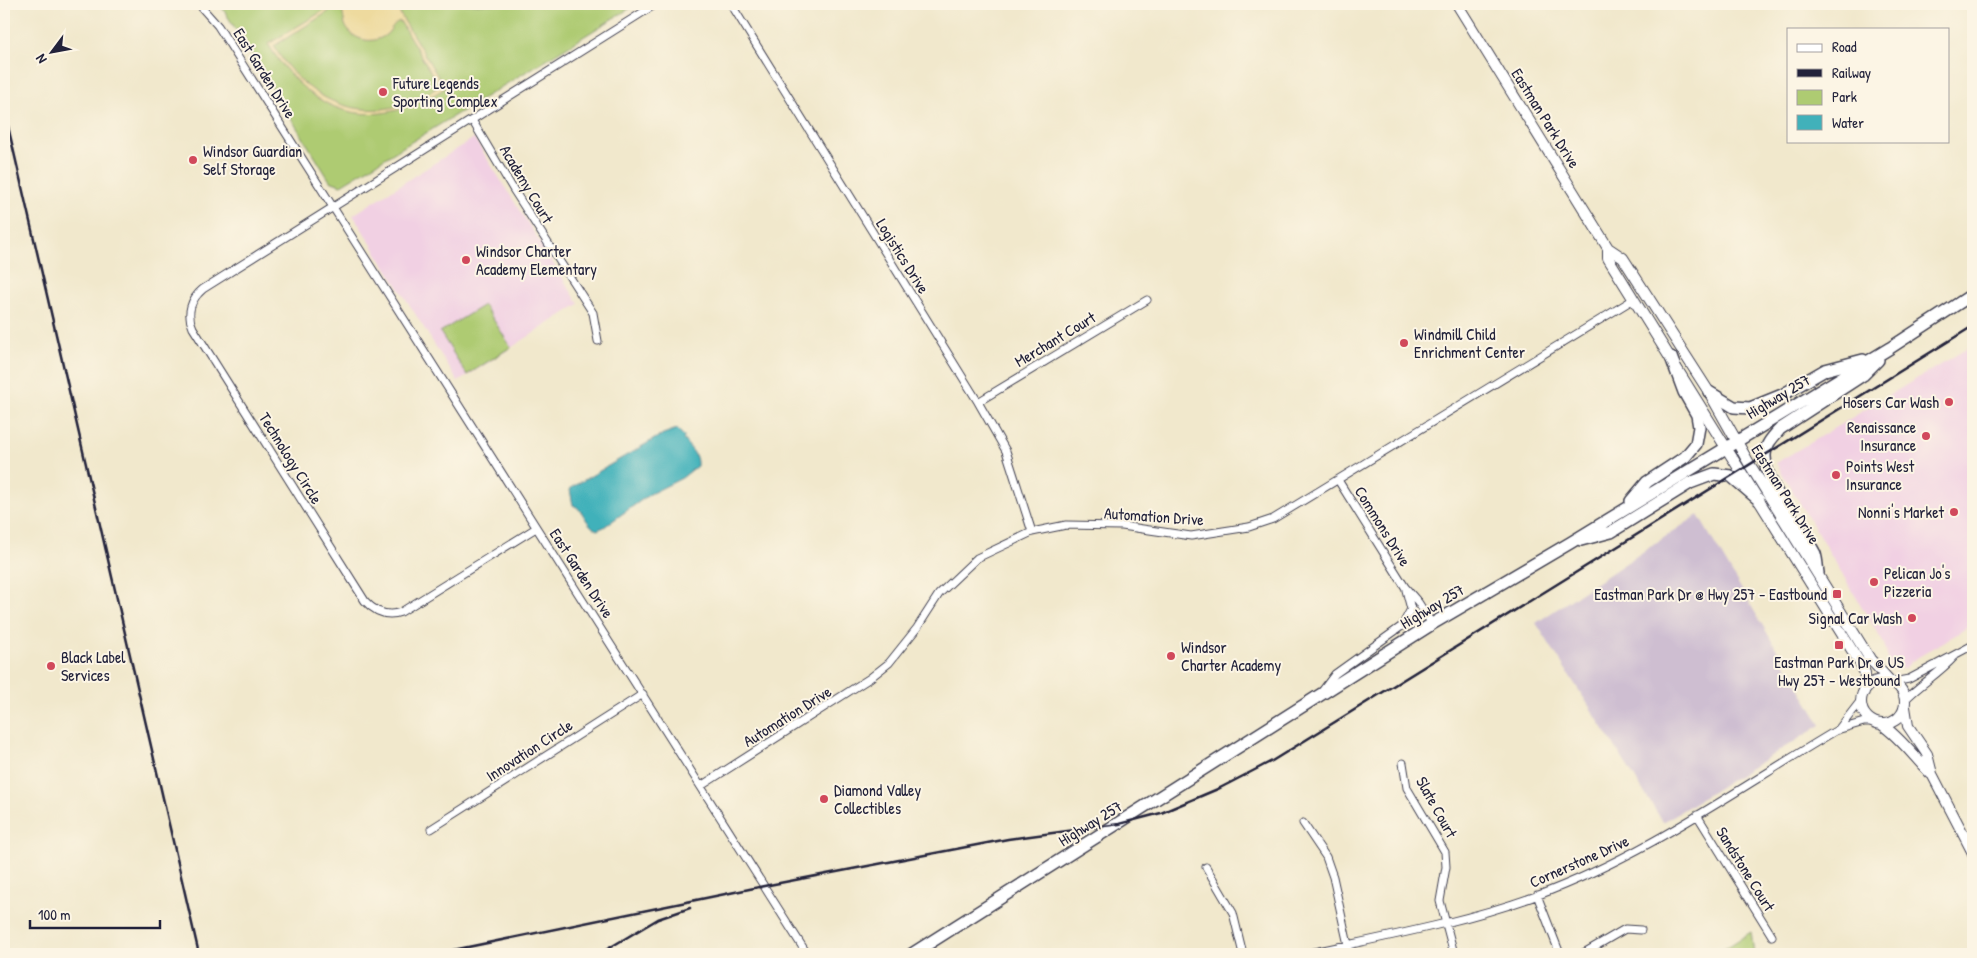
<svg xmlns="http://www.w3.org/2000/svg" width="1977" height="958" font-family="'Patrick Hand',sans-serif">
  <rect width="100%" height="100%" fill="#fcf5e5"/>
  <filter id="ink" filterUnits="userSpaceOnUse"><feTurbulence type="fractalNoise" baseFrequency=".02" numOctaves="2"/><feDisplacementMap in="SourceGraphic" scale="10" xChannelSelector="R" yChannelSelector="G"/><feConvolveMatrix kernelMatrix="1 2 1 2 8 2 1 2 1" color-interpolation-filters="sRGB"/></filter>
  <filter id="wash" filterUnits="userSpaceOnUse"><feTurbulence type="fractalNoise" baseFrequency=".0096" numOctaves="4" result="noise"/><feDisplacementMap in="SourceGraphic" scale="20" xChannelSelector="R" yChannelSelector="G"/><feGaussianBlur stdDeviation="1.12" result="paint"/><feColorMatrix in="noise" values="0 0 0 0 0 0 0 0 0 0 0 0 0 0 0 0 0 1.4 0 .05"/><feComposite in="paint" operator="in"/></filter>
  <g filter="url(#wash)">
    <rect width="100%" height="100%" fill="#f1e8cc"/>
    <path fill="#f1d0e3" d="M474 138 579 304 458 382 353 215Z
      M1973 345V624L1912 661 1905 668 1897 669 1889 664 1884 644 1776 463Z"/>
    <path fill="#cebed1" d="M1698 515 1821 725 1663 822 1536 623Z"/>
    <path fill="#aecb72" stroke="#687656" d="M220 4H637L341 185 330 181Z
      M484 305 511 347 467 375 440 332Z
      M1751 932 1754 954H1708L1721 951Z"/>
    <path fill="#eeda9e" stroke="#887e6c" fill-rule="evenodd" d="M335 4H394L445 88C372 135 312 116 268 44ZM339 5C345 12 342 23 348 30 358 42 375 44 387 34 392 29 393 23 400 21L439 86C378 131 309 108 274 46Z"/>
    <path fill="#41b1ba" stroke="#326a7a" d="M677 429 685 437 683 439C690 449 698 453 697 466L682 478 650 494 604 527 597 530C585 525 584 509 573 505L570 490 572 487 663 434Z"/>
  </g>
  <g filter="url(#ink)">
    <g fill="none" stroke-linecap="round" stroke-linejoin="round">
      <g stroke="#414051" stroke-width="9">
        <path id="street" d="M731 4 978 402 1006 451 1032 532
          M202 8 218 26 807 954
          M472 120 513 189 593 313 598 341
          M978 402 1147 300
          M1338 480 1405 587 1418 602 1432 624
          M536 528 401 612C387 617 375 612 365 601L193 328C186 313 191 299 203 289L656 4
          M1893 682 1909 679 1973 645
          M1323 690 1335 674 1402 626 1411 609 1406 590
          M1905 700C1920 684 1939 674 1954 657
          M1838 730 1862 699
          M1403 763 1407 788 1445 852 1446 867 1440 901 1454 954
          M701 786 870 678 889 663 917 628 939 594 977 558 1032 532 1066 525 1122 526 1191 536 1249 527 1273 519 1634 299
          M1697 815 1772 936
          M1303 823 1326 857 1333 877 1350 954
          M431 829 643 694
          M1206 867 1233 913 1243 954
          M1537 895 1560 954
          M1112 954 1115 953
          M1305 954C1383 937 1461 923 1536 896 1645 856 1739 788 1837 730L1864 722H1874
          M1582 954 1625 929 1641 930"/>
      </g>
      <g stroke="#414051" stroke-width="12">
        <path id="secondary" d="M1457 4 1608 248 1623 258 1709 392 1750 465 1870 659 1890 681
          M1608 248V258L1860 663 1865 673 1864 692
          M1861 702a22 22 0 1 1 44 0a22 22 0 1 1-44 0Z
          M1905 707 1908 726 1927 754 1932 774 1973 853
          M1881 724C1901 738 1914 757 1931 774"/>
      </g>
      <g stroke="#414051" stroke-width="14">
        <path id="primary" d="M1709 392 1734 407 1750 408 1782 395 1825 370 1863 360
          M1631 501 1647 482 1685 457 1696 444 1699 427 1697 415 1684 392 1671 357
          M1581 540 1611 532 1690 483 1714 474 1731 476 1759 500
          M1818 573C1817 567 1817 560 1815 554 1802 527 1764 486 1765 455 1765 445 1773 437 1780 429L1863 375 1878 360
          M912 954 1432 624 1570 543 1890 348 1973 294"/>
      </g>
      <use href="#street" stroke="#fff" stroke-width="7"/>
      <use href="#secondary" stroke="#fff" stroke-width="10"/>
      <use href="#primary" stroke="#fff" stroke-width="11"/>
      <path stroke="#22223b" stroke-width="2.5" d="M4 109 199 954
        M434 954 764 886 1008 839 1119 824 1161 813 1220 788 1272 761 1973 326
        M599 954 658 919 690 908"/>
    </g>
  </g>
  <g fill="#d1495b" stroke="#fcf5e5" stroke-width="2">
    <circle cx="383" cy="92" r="5"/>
    <circle cx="193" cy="160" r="5"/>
    <circle cx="466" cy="260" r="5"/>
    <circle cx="1404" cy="343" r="5"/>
    <circle cx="1949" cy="402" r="5"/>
    <circle cx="1926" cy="436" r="5"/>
    <circle cx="1836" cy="475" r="5"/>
    <circle cx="1954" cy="512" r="5"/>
    <circle cx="1874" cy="582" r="5"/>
    <rect x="1832" y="589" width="10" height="10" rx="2.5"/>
    <circle cx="1912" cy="618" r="5"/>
    <rect x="1834" y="640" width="10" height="10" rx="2.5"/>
    <circle cx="1171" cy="656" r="5"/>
    <circle cx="51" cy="666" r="5"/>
    <circle cx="824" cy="799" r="5"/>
  </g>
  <g text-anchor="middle" stroke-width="4" stroke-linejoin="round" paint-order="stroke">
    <g font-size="16" fill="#22223b" stroke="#fcf5e5">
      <text transform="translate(265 73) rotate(58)" y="6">East Garden Drive</text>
      <text transform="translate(1546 118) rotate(58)" y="6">Eastman Park Drive</text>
      <text transform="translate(527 184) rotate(59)" y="6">Academy Court</text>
      <text transform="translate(903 256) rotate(58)" y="6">Logistics Drive</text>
      <text transform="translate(1055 339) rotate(-31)" y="6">Merchant Court</text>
      <text transform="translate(1778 396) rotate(-31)" y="6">Highway 257</text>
      <text transform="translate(291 458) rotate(58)" y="6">Technology Circle</text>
      <text transform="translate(1786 494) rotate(58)" y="6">Eastman Park Drive</text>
      <text transform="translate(1154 516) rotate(4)" y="6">Automation Drive</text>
      <text transform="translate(1383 526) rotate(58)" y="6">Commons Drive</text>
      <text transform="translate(582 573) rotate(57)" y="6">East Garden Drive</text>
      <text transform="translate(1432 606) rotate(-31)" y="6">Highway 257</text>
      <text transform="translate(787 716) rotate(-32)" y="6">Automation Drive</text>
      <text transform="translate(529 750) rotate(-33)" y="6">Innovation Circle</text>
      <text transform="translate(1437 807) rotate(61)" y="6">Slate Court</text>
      <text transform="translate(1090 823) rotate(-32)" y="6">Highway 257</text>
      <text transform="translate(1579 861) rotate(-24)" y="6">Cornerstone Drive</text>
      <text transform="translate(1746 869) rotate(58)" y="6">Sandstone Court</text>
    </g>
    <g font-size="16" fill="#22223b" stroke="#fcf5e5" text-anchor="start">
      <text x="393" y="89">Future Legends<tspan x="393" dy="18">Sporting Complex</tspan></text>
      <text x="203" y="157">Windsor Guardian<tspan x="203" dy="18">Self Storage</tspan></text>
      <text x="476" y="257">Windsor Charter<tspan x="476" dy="18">Academy Elementary</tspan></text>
      <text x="1414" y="340">Windmill Child<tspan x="1414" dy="18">Enrichment Center</tspan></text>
      <text x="1939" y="408" text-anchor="end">Hosers Car Wash</text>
      <text x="1916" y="433" text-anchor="end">Renaissance<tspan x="1916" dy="18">Insurance</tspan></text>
      <text x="1846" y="472">Points West<tspan x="1846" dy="18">Insurance</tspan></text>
      <text x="1944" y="518" text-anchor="end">Nonni's Market</text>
      <text x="1884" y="579">Pelican Jo's<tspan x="1884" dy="18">Pizzeria</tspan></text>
      <text x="1827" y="600" text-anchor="end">Eastman Park Dr @ Hwy 257 - Eastbound</text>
      <text x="1902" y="624" text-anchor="end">Signal Car Wash</text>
      <text x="1181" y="653">Windsor<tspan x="1181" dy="18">Charter Academy</tspan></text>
      <text x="61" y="663">Black Label<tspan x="61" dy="18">Services</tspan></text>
      <text x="1839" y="668" text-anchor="middle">Eastman Park Dr @ US<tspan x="1839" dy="18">Hwy 257 - Westbound</tspan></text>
      <text x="834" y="796">Diamond Valley<tspan x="834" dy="18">Collectibles</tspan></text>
    </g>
  </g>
  <rect width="1977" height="958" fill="none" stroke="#fcf5e5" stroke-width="20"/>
  <rect x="1787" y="28" width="162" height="115" fill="#fcf5e5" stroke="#a5a1a1"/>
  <rect x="1797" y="44" width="25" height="8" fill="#ffffff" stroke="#a5a1a1"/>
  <text x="1832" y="52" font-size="15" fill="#22223b">Road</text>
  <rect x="1797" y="69" width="25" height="8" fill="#22223b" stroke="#a5a1a1"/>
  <text x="1832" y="78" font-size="15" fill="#22223b">Railway</text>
  <rect x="1797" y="90" width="25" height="15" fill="#aecb72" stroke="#a5a1a1"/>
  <text x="1832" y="102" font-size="15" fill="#22223b">Park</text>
  <rect x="1797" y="115" width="25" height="15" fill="#41b1ba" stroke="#a5a1a1"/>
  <text x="1832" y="128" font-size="15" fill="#22223b">Water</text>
  <g transform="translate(52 52) rotate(238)" stroke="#fcf5e5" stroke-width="4" paint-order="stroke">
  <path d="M0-4L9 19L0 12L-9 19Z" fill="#22223b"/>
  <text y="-8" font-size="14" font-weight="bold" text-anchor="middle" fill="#22223b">N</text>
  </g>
  <path d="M30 920v8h130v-8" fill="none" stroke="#22223b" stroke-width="2.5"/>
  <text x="38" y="920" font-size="15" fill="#22223b" stroke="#fcf5e5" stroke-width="4" paint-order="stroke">100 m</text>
</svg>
